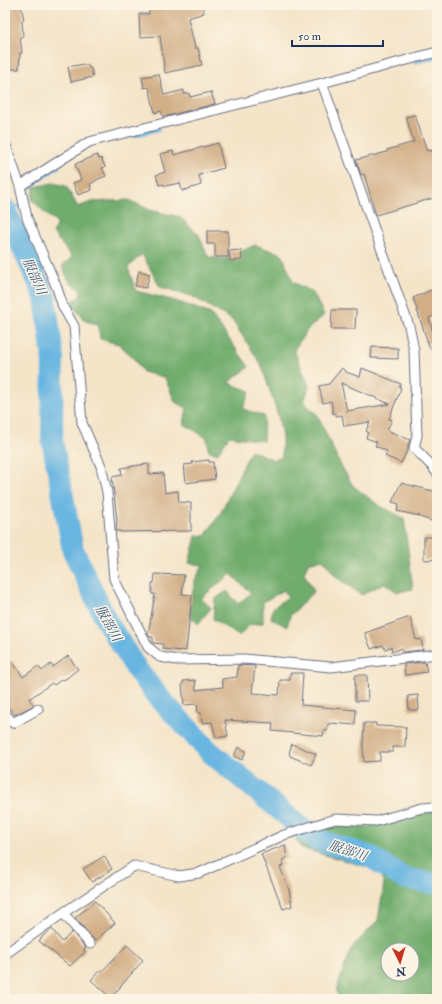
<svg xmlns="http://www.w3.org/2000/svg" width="442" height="1004" font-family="'IM FELL Double Pica','Noto Serif JP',serif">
  <rect width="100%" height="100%" fill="#fcf5e5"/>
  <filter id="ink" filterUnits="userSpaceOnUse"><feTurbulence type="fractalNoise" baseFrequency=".025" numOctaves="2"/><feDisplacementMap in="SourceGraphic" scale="8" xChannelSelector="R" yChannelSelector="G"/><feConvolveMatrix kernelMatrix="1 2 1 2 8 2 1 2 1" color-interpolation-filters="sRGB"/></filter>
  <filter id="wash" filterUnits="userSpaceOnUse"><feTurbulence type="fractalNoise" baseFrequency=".012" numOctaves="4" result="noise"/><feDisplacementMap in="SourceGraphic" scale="16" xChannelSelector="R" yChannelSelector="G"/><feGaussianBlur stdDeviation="0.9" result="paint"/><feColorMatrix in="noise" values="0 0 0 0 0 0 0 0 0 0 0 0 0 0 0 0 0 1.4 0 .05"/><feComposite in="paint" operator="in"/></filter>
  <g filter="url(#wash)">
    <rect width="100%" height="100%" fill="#f4e4c8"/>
    <path fill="#70ac6c" stroke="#466e65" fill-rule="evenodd" d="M53 183 66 186 78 207 92 202 129 200 150 210 180 217 199 235 208 257 225 259 255 245 282 254 293 282 313 293 324 315 307 330 294 350 309 386 304 403 317 414 339 462 353 486 380 506 404 518 413 589 397 592 384 583 362 595 336 577 323 559 308 563 304 573 314 591 290 616 287 627 271 618 273 608 288 597 284 590 263 602V623L249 625 239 636 213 619 215 599 227 591 238 604 251 593 231 574 201 598 211 608 198 624 190 616 194 582 203 565 189 563 196 536H205L221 512 251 450 274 460 282 457V437L278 415 261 364 232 320 192 296 160 287 142 254 128 268 136 291 176 301 211 314 249 367 228 383 250 391 243 409 264 416 263 441 229 436 217 454 208 450 207 438 184 424 187 408 175 402 165 378 143 372 133 357 119 344 100 339 98 324 85 321 70 302 80 297 81 290 70 283 62 266 72 257 53 233 57 223 45 213 32 200 34 187Z
      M437 811V999H340L336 991 351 949 378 920 384 884 378 870 301 848 296 839 328 827H364L400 822 415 813ZM388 950H412V974H388Z"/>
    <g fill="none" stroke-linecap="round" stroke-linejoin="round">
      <path stroke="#67b5e1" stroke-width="3.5" d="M415 62 437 57
        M132 136 159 129
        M27 201V189L59 166
        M6 210 23 205"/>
      <path stroke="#67b5e1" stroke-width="22" d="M5 209 45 297 53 357 52 439 73 550 106 620 137 670 162 701 210 752 315 839 369 856 403 878 437 884"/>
    </g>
    <g id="blocks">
      <path fill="#d2ae86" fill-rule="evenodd" d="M5 5H21L24 20 22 21 23 37H20L22 53H20L19 69H5Z
        M170 5H202L204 13 188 18 195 48H198L202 65 165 73 160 36 140 37 139 14H149V8Z
        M84 64V65H88L89 68H91L93 77 71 82 68 67Z
        M159 74 164 95 184 90V94L189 93 190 97 211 92 215 104 163 117 161 111 155 113 149 87 144 88 142 77Z
        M415 115 427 151 431 150 437 170V197L376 215 364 174 361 175 356 160 387 152V150L414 142 406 117Z
        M218 143 224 168 199 175 201 185 182 191 180 183 165 186 164 184 159 185 156 175 165 172 160 154 173 151 174 155Z
        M97 155 99 159 101 158 105 167 102 168 106 176 96 180V181L90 184 92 190 78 195 73 183 81 180 75 164Z
        M207 231H228V257H215V244H207Z
        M241 250 242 260 230 261 229 251Z
        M139 271 150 274 146 288 135 286Z
        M431 290 432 293 437 291V315L429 318 437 347 430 349 413 298Z
        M332 310H356L355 329H331Z
        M372 347 398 348V359L371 358Z
        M342 368 346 372 360 377 362 368 401 384 399 387 401 388 389 419 392 420 387 430 410 440 408 444V449L401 463 385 456 387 451 375 446 377 442 366 438 368 432 366 431 370 422 344 426 342 415 336 416 335 413 333 414 331 401 323 403 319 386 329 384ZM341 383 390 404 347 411Z
        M209 460V462H213L215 479 186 483 184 465 193 464 192 462Z
        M147 464 149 465V474L163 473 165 493 178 491 179 502 191 503V531L120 532V531H116L117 519 112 477 122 475 121 468Z
        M401 483 437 492V523L420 517V516L397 511 399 504 392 502Z
        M424 537H437V559L424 560Z
        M155 574 184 575 182 594 192 595 186 651 181 650V651L163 649V644L153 643V637H150L148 635 155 594H152V583H154Z
        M410 617 416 640 421 639 423 650 402 652V648L392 652 391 647 385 649 383 645 371 649 365 633Z
        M68 656 78 669 67 678 63 680 62 679 54 685 52 683 29 699 34 705 15 715 6 704 9 702 5 697V666L12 661 23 677 38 666 42 671 51 664 53 667Z
        M425 662 427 672 405 675 404 664Z
        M238 665 255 666 252 693 279 695 280 680H290V673H303L301 705 356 710 355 725 331 723V724H328L327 731H324L323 736 272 731 273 723 225 720 228 736 216 738 212 722 202 723 201 713H198L197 704 184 705 182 684H183V681L195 680 196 690 223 687 222 679 237 677Z
        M356 675H367L368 701H355V677Z
        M418 695 419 710H409L408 696Z
        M364 723H376V726L406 727 405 747H393V752H380V761L364 762 363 748Z
        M292 744 316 754 311 765 290 756V754L289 753Z
        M238 747 246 751 242 760 234 756Z
        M285 845 287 858 282 860 284 865 280 867 289 890 292 906 283 909 261 854Z
        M104 856 112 869 92 882 83 869Z
        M95 901 115 923 95 941 75 918Z
        M52 929 62 942 72 932 86 948 84 950 85 952 70 966 39 941 43 936Z
        M127 945 143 960 111 998 91 980 100 970 102 971Z"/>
    </g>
  </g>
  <g filter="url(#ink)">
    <use href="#blocks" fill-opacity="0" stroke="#676e83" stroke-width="1"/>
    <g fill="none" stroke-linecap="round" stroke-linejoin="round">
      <g stroke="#676e83" stroke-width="11">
        <path id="street" d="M322 83 409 326 414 350 417 436 414 448 432 466 437 473
          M5 143 20 186 27 218 57 288 63 307 74 326 82 423 101 466 107 492 114 579 148 647 160 657 177 660 244 659 331 667 437 654
          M20 186 89 142 322 83 437 52
          M5 714 13 723 38 709
          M63 913 90 944
          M5 954 63 913 134 866 179 876 199 873 284 835 325 822 336 819 377 821 422 808 437 807"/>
      </g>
      <use href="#street" stroke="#fff" stroke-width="9"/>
    </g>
  </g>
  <g text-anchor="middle" stroke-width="3" stroke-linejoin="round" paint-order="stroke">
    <g font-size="13" font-style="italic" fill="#325785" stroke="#fcf5e5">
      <text transform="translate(35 276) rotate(66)" y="5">服部川</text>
      <text transform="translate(109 623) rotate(61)" y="5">服部川</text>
      <text transform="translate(348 850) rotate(18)" y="5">服部川</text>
    </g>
  </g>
  <rect width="442" height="1004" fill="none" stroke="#fcf5e5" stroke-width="20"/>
  <g transform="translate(400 962) rotate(175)"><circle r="19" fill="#fcf5e5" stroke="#a2a6af"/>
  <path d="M0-3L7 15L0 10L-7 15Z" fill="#c8321e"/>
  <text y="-6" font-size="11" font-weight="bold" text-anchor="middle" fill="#1b2f5e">N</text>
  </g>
  <path d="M292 40v6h91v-6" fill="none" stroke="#1b2f5e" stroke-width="2"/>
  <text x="298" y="40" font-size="12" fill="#1b2f5e" stroke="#fcf5e5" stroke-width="3" paint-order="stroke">50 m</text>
</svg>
